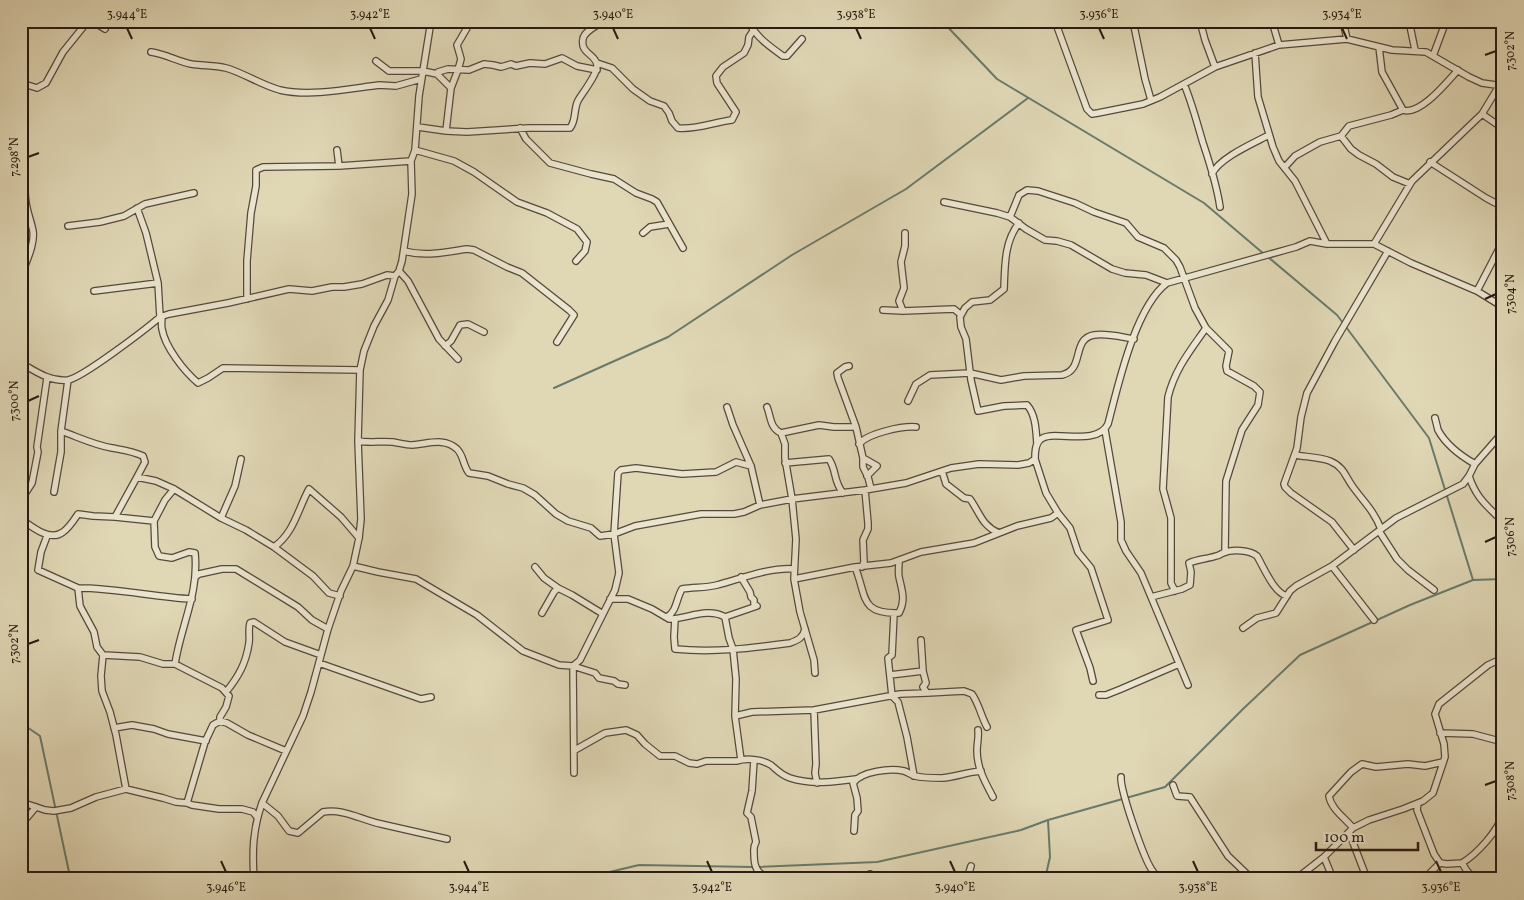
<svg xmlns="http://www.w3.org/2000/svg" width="1524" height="900" font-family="Vollkorn,serif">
  <rect width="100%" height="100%" fill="#e0d7b5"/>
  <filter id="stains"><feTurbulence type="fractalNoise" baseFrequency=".004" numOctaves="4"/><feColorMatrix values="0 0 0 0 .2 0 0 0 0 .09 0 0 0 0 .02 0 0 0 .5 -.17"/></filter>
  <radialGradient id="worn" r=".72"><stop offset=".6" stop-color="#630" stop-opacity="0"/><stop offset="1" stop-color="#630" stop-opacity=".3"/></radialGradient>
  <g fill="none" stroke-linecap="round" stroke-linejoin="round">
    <path stroke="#697a6b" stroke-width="2" d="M942 21 997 79 1204 203 1264 254
      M1268 257 1337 315 1343 323
      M1346 327 1429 438 1473 580
      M554 388 668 337 792 255 906 189 1028 98
      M21 723 40 736 69 872 73 879
      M758 867 877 862 1021 830 1048 820 1165 787 1243 709 1300 655 1410 605 1473 580 1503 579
      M580 879 639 865 753 867
      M1045 879 1050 857 1048 820"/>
    <g stroke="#55493b" stroke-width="8">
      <path id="minor" d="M92 21 105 29
        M748 21C756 37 769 46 783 56H787L802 39
        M1055 21 1087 109 1092 114 1098 113 1143 104 1160 97 1215 67 1279 45 1347 39 1392 50 1426 52 1469 77 1482 83 1503 86
        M1133 21 1145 79 1151 100
        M1200 21 1205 40 1215 67
        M1272 21 1279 45
        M1343 21 1347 39
        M1409 21 1415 50
        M1379 47 1382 72 1403 110C1420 116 1447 82 1458 70
        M151 52C165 54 177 61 191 64 203 66 215 65 226 68 244 73 261 85 280 90 310 97 348 89 379 85L396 86 421 79
        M1255 53 1258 97 1273 147 1279 161 1295 181 1327 244
        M1433 56 1446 21
        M376 61 389 71H423L437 74 451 88
        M597 63 612 68 633 89 650 101 664 106 669 113 672 121 678 128C697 130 714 122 732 120L736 112 717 83 716 76 723 67 744 53 748 45 749 37 753 31
        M437 74 438 72 448 69 469 70 484 64 493 65 501 67 511 64 516 66 530 63 545 64 562 58 577 66 597 70
        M21 83 37 88 46 83 63 52 88 21
        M1184 84C1192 103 1197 123 1203 143 1210 164 1217 186 1220 207
        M1482 114 1498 125 1503 127
        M418 127 446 131 467 132 529 128H570C577 120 573 107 579 99 584 91 598 73 597 65 596 54 580 54 583 39 584 31 597 26 603 21
        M520 128 526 139 550 163 591 174 614 179 636 193 652 199 657 202 683 248
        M446 131 451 88 458 70 461 59 457 45 467 28 469 21
        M1341 136 1351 149 1359 155 1376 164 1393 177 1410 184
        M337 150 339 166
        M415 150 454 161 474 172 517 202 547 213 577 229 587 242 585 251 576 261
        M1430 162 1486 198 1503 207
        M1285 167 1295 156 1311 147 1320 142 1341 136 1349 126 1391 115 1403 110
        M1212 174C1219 158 1254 143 1269 135
        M21 190 25 192C25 208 30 216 33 231 35 246 25 263 21 277
        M944 202 997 213 1010 217 1026 229 1045 240 1057 241 1071 245 1112 269 1125 273 1146 275 1167 283
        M137 208 146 233 158 283
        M1010 217 1019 195 1027 190 1038 191 1075 203 1094 212 1126 223 1138 237 1164 248 1176 260 1180 267 1195 308 1206 328 1229 351 1226 366 1227 371 1254 386 1260 392 1258 405 1242 430 1226 481 1225 552
        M1019 223C1004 242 1005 266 1004 289L990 300 972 302 965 308 960 317 961 327 966 339 971 380 978 411 1004 406 1027 405C1036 415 1036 431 1037 444
        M68 226 100 222 124 216 145 204 194 193
        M643 233 650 227 669 224
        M1374 244 1412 181 1482 114 1499 86 1503 73
        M404 251C425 257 446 252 467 249L474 250 507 267 522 273 569 310 574 315 557 342
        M399 271 408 281 439 339 458 359
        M94 291 158 283 160 317
        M1477 291 1503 241
        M247 299V261L251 213 256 186V170L263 167 339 166 411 161
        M883 310 903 311 954 309 960 314
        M903 311 899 301 904 288 901 262 905 246V233
        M162 316C162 320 161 325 162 329 165 347 184 371 198 383L208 378 223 368 360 370
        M445 346 451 341 460 325 468 324 484 332
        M21 363C35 371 50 382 68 380 82 378 146 329 160 317L169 314 228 303 289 289 312 291 332 287H344L362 284 387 275 395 276
        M849 366 845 367 837 373 838 378 856 427 863 458V467L868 477 871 489
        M908 401 916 384 930 375 970 373 1001 380 1024 376 1062 375C1085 370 1071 339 1094 335 1107 333 1121 337 1134 339
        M727 407 733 425 751 466 760 505
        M767 407C771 417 770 428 781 433L785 444V458L792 499 796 539 794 579 800 612 814 660 815 673
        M1435 418C1436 422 1437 426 1438 430 1446 445 1461 456 1475 464
        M1105 430 1121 522V540L1126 551 1141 573 1188 685
        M61 431C78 437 94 445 112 448 123 450 132 451 143 456L145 462 137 477 156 481 174 489 221 518 246 530 274 547 313 576 329 593 340 596
        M781 433 819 425 834 427H856
        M358 441C370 443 381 441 393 442 399 443 406 445 412 445 428 444 444 437 457 449 464 456 463 466 469 473L488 476 508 484 523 488 535 495 556 514 568 521 591 528 600 536 614 534 635 526 701 514H734L744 512 760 505 792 499 865 490 906 483 951 468 979 464 1018 465 1029 463 1035 459C1035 453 1035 444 1040 440 1051 428 1096 448 1108 424 1118 386 1135 307 1167 283L1296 247 1310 241 1327 244H1374L1411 263 1477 291 1503 307
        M859 444C868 433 902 426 916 427
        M1295 455C1306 457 1319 457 1330 461 1344 467 1345 476 1353 487 1364 502 1374 511 1381 529
        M863 458 877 466 867 476
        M1035 459 1046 493 1058 513 1070 528 1078 552 1091 568 1108 620 1076 630 1090 668 1093 681
        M785 463 829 459C837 471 833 481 843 493
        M942 471 946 484 964 498 970 499C980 513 982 526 999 533
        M1469 476C1475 495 1484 503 1497 516
        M54 492 61 452V431L68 380
        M21 500 32 483 38 452 37 447 47 378
        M115 517 154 521 155 547 159 556 172 558 189 552 195 553C199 594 181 625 175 664
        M221 518 235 486 241 459
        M21 519C32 527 50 542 63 532 69 528 74 520 78 514L93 516 115 517 137 477
        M154 521 165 500 174 489
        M1379 531 1397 559 1408 570 1434 590
        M47 536 41 552 38 570 78 588
        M274 547C294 533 298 509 309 489L341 517 359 538
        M1354 550 1332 522 1291 493 1285 487 1284 484 1297 448 1301 417 1307 393 1335 341 1388 251
        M353 566 378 572 416 579 477 615 523 651 559 665 573 666 595 673 599 678 614 681 618 684 625 685
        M1332 566 1374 620
        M535 567 544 578 558 588
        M855 567 891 563 921 552 974 543 1017 526 1051 518 1058 513
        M862 567 864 562 863 540 868 529V523L865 490
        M195 577 199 574 222 569H236L298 607 312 620 328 629
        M794 579 855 567C867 596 859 614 899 613 906 600 902 591 899 577 898 572 899 566 899 561
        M1175 591 1171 583V518L1163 489 1168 397C1175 369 1190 351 1206 328
        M1151 597 1182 589 1190 585 1191 572 1189 563C1198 559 1207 559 1216 556 1218 556 1221 554 1223 553 1232 549 1250 550 1257 556 1264 568 1274 593 1287 596
        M192 599C154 597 116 588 78 588L80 606 94 632 97 647 103 655 140 657 163 664H175L222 688 229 696 226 707 220 717V721L227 723 248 735 286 751
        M610 599H628L652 609 669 619C687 619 707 607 725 617L757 606 754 604V600L751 597 750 592 741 577
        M542 613 554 592 558 588 572 595 603 614
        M894 614 892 655 888 658 892 696 898 702 907 737 914 776
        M667 617C677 611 676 599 682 589 694 587 706 588 717 585 740 579 770 567 794 569
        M725 617 729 638 733 649 736 679 735 716 741 760
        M675 619 674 637 675 649C714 653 752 648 790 643 798 640 803 638 805 629
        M1243 628 1257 618 1276 613 1290 591 1296 586 1332 566 1396 518 1463 484 1469 476 1475 464 1503 432
        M921 640 923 671
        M103 655 101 676 102 691 110 712 116 735 126 789
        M319 663 421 699 431 697
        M890 675 923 671 926 683 923 687 927 693 964 691 972 694C979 704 981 716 987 727
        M226 692C239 676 246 663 249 643 250 636 248 630 250 623L254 622 285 642 321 655
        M1099 695H1106L1121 689 1179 664
        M814 710 816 764 815 773 817 783
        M735 716 752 712 814 710 900 694 927 693
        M114 728 132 725 154 729 168 734 206 741
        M978 730C979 737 977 743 977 751 977 768 985 782 993 797
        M1440 733 1473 734 1503 742
        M575 750 605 733 626 730 637 735 645 744 660 756H675L689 763 697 764 706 761H737C746 758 762 759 771 765 777 770 781 775 790 778 811 785 834 782 856 779
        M754 760 752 791 747 813 751 817 756 842C753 847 754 849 754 854 754 868 757 872 768 879
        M574 773 573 666 580 660 615 590 619 573 614 534 618 473 621 470 636 468 682 474 716 472 736 462 751 466
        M1503 776C1499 784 1500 796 1503 804
        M1121 777C1120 790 1144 859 1152 870 1154 874 1158 876 1160 879
        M1173 785 1177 796 1190 797 1228 856 1252 879
        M21 802 45 810 54 811 71 808 96 797 126 789 163 798 176 802 187 803 192 805 219 809H242L253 812 257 817
        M187 803 205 742 213 725 220 721
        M262 803 278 816 289 831 298 833 323 812C342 808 362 820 381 824 403 829 425 834 447 839
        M1418 803 1417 810 1434 854 1440 863 1447 864 1462 863
        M21 828 25 820 36 807
        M1353 828C1345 818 1331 809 1329 796L1351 772 1362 764 1376 767 1408 764 1425 766 1443 762
        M854 831 855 815 858 811 857 798 853 783C862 771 890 768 904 771 908 772 911 775 915 776 922 778 934 778 942 778 956 777 967 772 981 771
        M1349 832 1367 879
        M1324 857 1333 879
        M254 879C252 851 253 829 262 803L303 716 311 692 328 629 341 591 353 566 359 538 361 519 358 441 360 370 364 351 374 326 388 300 395 276 399 271 402 261 412 194 411 161 415 150 419 96 431 21
        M869 879 870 874
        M967 879 971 866
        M1296 879 1324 857 1353 828 1369 820 1403 809 1423 801 1433 793 1445 757 1444 744 1435 714 1439 704 1488 665 1503 658
        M1430 879V873L1440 863
        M1475 879 1467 871 1462 863C1477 854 1498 831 1503 814"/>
    </g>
    <use href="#minor" stroke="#ebe5cf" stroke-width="5.5"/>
  </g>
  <path fill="none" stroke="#271a12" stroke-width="2" d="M127 28 132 39M370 28 375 39M613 28 618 39M856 28 861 39M1099 28 1104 39M1342 28 1347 39M1485 55 1496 51M28 157 39 153M1485 299 1496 294M28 401 39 396M1485 542 1496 537M28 644 39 640M1485 785 1496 781M221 861 226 872M464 861 469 872M707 861 712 872M950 861 955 872M1193 861 1198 872M1436 861 1441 872"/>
  <rect width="1524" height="900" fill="none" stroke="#e0d7b5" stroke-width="55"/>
  <path d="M1316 842v8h102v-8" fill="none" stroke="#271a12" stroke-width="2.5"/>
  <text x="1324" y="842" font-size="15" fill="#271a12" stroke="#ebe5cf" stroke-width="4" paint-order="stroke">100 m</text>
  <rect x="28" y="28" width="1468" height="844" fill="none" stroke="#271a12" stroke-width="2"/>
  <g font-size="12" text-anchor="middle" fill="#271a12">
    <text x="127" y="18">3.944°E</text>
    <text x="370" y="18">3.942°E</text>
    <text x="613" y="18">3.940°E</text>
    <text x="856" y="18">3.938°E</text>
    <text x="1099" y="18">3.936°E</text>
    <text x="1342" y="18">3.934°E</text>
    <text transform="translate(1510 51) rotate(-90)" y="4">7.302°N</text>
    <text transform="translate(14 157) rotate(-90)" y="4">7.298°N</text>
    <text transform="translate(1510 294) rotate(-90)" y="4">7.304°N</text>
    <text transform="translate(14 401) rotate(-90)" y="4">7.300°N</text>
    <text transform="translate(1510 537) rotate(-90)" y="4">7.306°N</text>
    <text transform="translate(14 644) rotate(-90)" y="4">7.302°N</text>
    <text transform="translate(1510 781) rotate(-90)" y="4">7.308°N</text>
    <text x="226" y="891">3.946°E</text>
    <text x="469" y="891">3.944°E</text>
    <text x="712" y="891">3.942°E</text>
    <text x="955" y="891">3.940°E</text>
    <text x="1198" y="891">3.938°E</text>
    <text x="1441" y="891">3.936°E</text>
  </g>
  <rect width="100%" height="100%" filter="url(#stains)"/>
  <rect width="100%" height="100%" fill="url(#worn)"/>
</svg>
